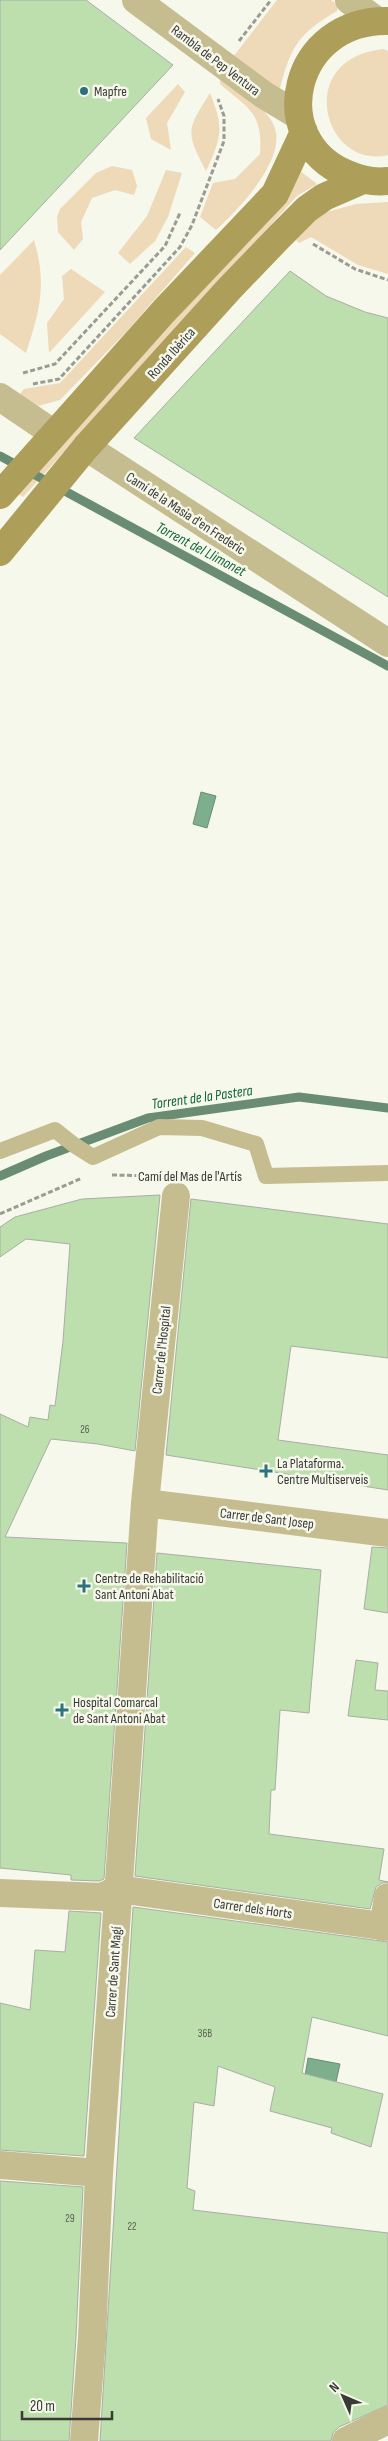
<svg xmlns="http://www.w3.org/2000/svg" width="388" height="2441" font-family="'Sofia Sans Condensed',sans-serif">
  <rect width="100%" height="100%" fill="#f5f8eb"/>
  <path fill="#eed9b9" d="M277 0H331L338 5 337 11C299 33 291 46 280 88L274 89 233 57Z
    M384 49 388 51V155C324 171 292 58 384 49Z
    M220 76C237 89 265 105 274 126 288 158 238 210 216 230L200 217 213 183 235 179 260 154C263 113 249 109 220 84Z
    M178 84 185 92 167 123 171 150 151 139 146 118Z
    M210 93C224 128 222 137 206 171 185 131 187 130 210 93Z
    M112 166 132 170 137 186 134 195 115 190 92 198 81 222 83 239 74 250 58 232 57 217 60 209 96 173Z
    M166 170 182 173 168 217 155 241 130 264 118 253 147 216Z
    M300 171 317 184 297 196 23 497 18 494Z
    M388 202V274L358 265 311 237 299 243 296 240 323 213 356 204Z
    M34 240C47 285 40 310 26 353L0 334V275Z
    M186 247 195 253 127 331 60 400 38 406 22 397 20 394 24 389 60 383Z
    M71 269 105 292 49 353 47 323 64 299 62 276Z"/>
  <path fill="#7daf8d" stroke="#698c73" d="M201 792 216 796 207 828 193 824Z
    M308 2058 340 2064 336 2082 305 2076Z"/>
  <g fill="none" stroke-linecap="round" stroke-linejoin="round">
    <path stroke="#698c73" stroke-width="9" d="M0 456 388 666
      M0 1176 46 1156 148 1118 299 1097 388 1108"/>
  </g>
  <path fill="#bddead" stroke="#a8afa5" d="M0 0H86L173 65 0 250Z
    M290 271 326 296 365 312 388 318V597L134 438Z
    M160 1195 135 1451 98 1444 51 1439 5 1537 127 1543 104 1879 99 1881 71 1880V1875L0 1868V1414L28 1427 30 1417 48 1420 50 1405 55 1406 63 1341 70 1244 26 1239 0 1257V1227L15 1217 82 1199Z
    M191 1199 388 1224V1358L291 1346 278 1440 388 1455V1490L166 1455Z
    M372 1547 388 1548V1613L364 1609Z
    M157 1553 321 1570 309 1713 280 1710 275 1790H271L269 1834 384 1849 379 1880 388 1882 382 1883 376 1887 370 1909 135 1876Z
    M356 1660 378 1663 375 1690 388 1691V1720L348 1716Z
    M133 1907 388 1942V2036L312 2017 302 2073 383 2094 371 2147 331 2133 332 2128 270 2111 275 2087 218 2066 214 2106 194 2102 187 2188 195 2191 193 2210 388 2233V2405L339 2427 333 2433 331 2441H100Z
    M69 1911 101 1913 84 2156 0 2150V2003L30 2010 35 1950 65 1952Z
    M0 2181 83 2187 76 2337 69 2441H0Z"/>
  <g fill="none" stroke-linecap="round" stroke-linejoin="round">
    <path stroke="#9a9c93" stroke-width="3" stroke-dasharray="5 2.5" stroke-linecap="butt" d="M239 41 271 0
      M313 244 355 269 388 280
      M23 373 55 364 165 246 180 213
      M33 384 59 379 180 247 192 225 224 141V116L218 99
      M112 1175 156 1176
      M197 1176H241
      M0 1214 82 1178"/>
    <path stroke="#c5bc90" stroke-width="16" d="M0 1151 55 1130 74 1145 93 1157 159 1127 202 1128 256 1144 266 1176 388 1173"/>
    <path stroke="#c5bc90" stroke-width="28" d="M136 0 264 95 299 116
      M349 0 377 21
      M0 397 53 433
      M86 447 388 643
      M145 1503 388 1533
      M0 1893 102 1897 118 1889 388 1927
      M383 1927 388 1897
      M0 2165 99 2173
      M84 2441 92 2338 99 2173 145 1503 176 1196
      M346 2441 388 2420"/>
    <path stroke="#ad9e5a" stroke-width="28" d="M388 21C293 19 264 139 347 174 361 180 373 183 388 181
      M0 495 164 311 275 194 304 132
      M0 552 86 447 229 289 279 237 307 209 324 197 363 180"/>
  </g>
  <g fill="#2b727e" stroke="#f5f8eb" stroke-width="2">
    <circle cx="84" cy="91" r="5"/>
    <path d="M263.5 1463.5h5v5h5v5h-5v5h-5v-5h-5v-5h5z"/>
    <path d="M81.5 1578.5h5v5h5v5h-5v5h-5v-5h-5v-5h5z"/>
    <path d="M59.5 1702.5h5v5h5v5h-5v5h-5v-5h-5v-5h5z"/>
  </g>
  <g text-anchor="middle" stroke-width="5" stroke-linejoin="round" paint-order="stroke">
    <g font-size="11" fill="#5a6353">
      <text x="85" y="1433">26</text>
      <text x="205" y="2037">36B</text>
      <text x="70" y="2222">29</text>
      <text x="132" y="2230">22</text>
    </g>
    <g font-size="14" fill="#393a35" stroke="#f5f8eb">
      <text transform="translate(216 60) rotate(37)" y="5">Rambla de Pep Ventura</text>
      <text transform="translate(171 353) rotate(-48)" y="5">Ronda Ibèrica</text>
      <text transform="translate(186 513) rotate(33)" y="5">Camí de la Masia d'en Frederic</text>
      <text x="190" y="1181">Camí del Mas de l'Artís</text>
      <text transform="translate(161 1350) rotate(-84)" y="5">Carrer de l'Hospital</text>
      <text transform="translate(267 1518) rotate(7)" y="5">Carrer de Sant Josep</text>
      <text transform="translate(253 1908) rotate(8)" y="5">Carrer dels Horts</text>
      <text transform="translate(113 1972) rotate(-86)" y="5">Carrer de Sant Magí</text>
    </g>
    <g font-size="14" fill="#393a35" stroke="#f5f8eb" text-anchor="start">
      <text x="94" y="96">Mapfre</text>
      <text x="277" y="1468">La Plataforma.<tspan x="277" dy="16">Centre Multiserveis</tspan></text>
      <text x="95" y="1583">Centre de Rehabilitació<tspan x="95" dy="16">Sant Antoni Abat</tspan></text>
      <text x="73" y="1707">Hospital Comarcal<tspan x="73" dy="16">de Sant Antoni Abat</tspan></text>
    </g>
    <g font-size="15" font-style="italic" fill="#12653a" stroke="#f5f8eb">
      <text transform="translate(201 549) rotate(28)" y="5">Torrent del Llimonet</text>
      <text transform="translate(202 1097) rotate(-8)" y="5">Torrent de la Pastera</text>
    </g>
  </g>
  <g transform="translate(343 2396) rotate(315)" stroke="#f5f8eb" stroke-width="4" paint-order="stroke">
  <path d="M0-4L9 19L0 12L-9 19Z" fill="#393a35"/>
  <text y="-8" font-size="14" font-weight="bold" text-anchor="middle" fill="#393a35">N</text>
  </g>
  <path d="M22 2411v8h90v-8" fill="none" stroke="#393a35" stroke-width="2.5"/>
  <text x="30" y="2411" font-size="15" fill="#393a35" stroke="#f5f8eb" stroke-width="4" paint-order="stroke">20 m</text>
</svg>
